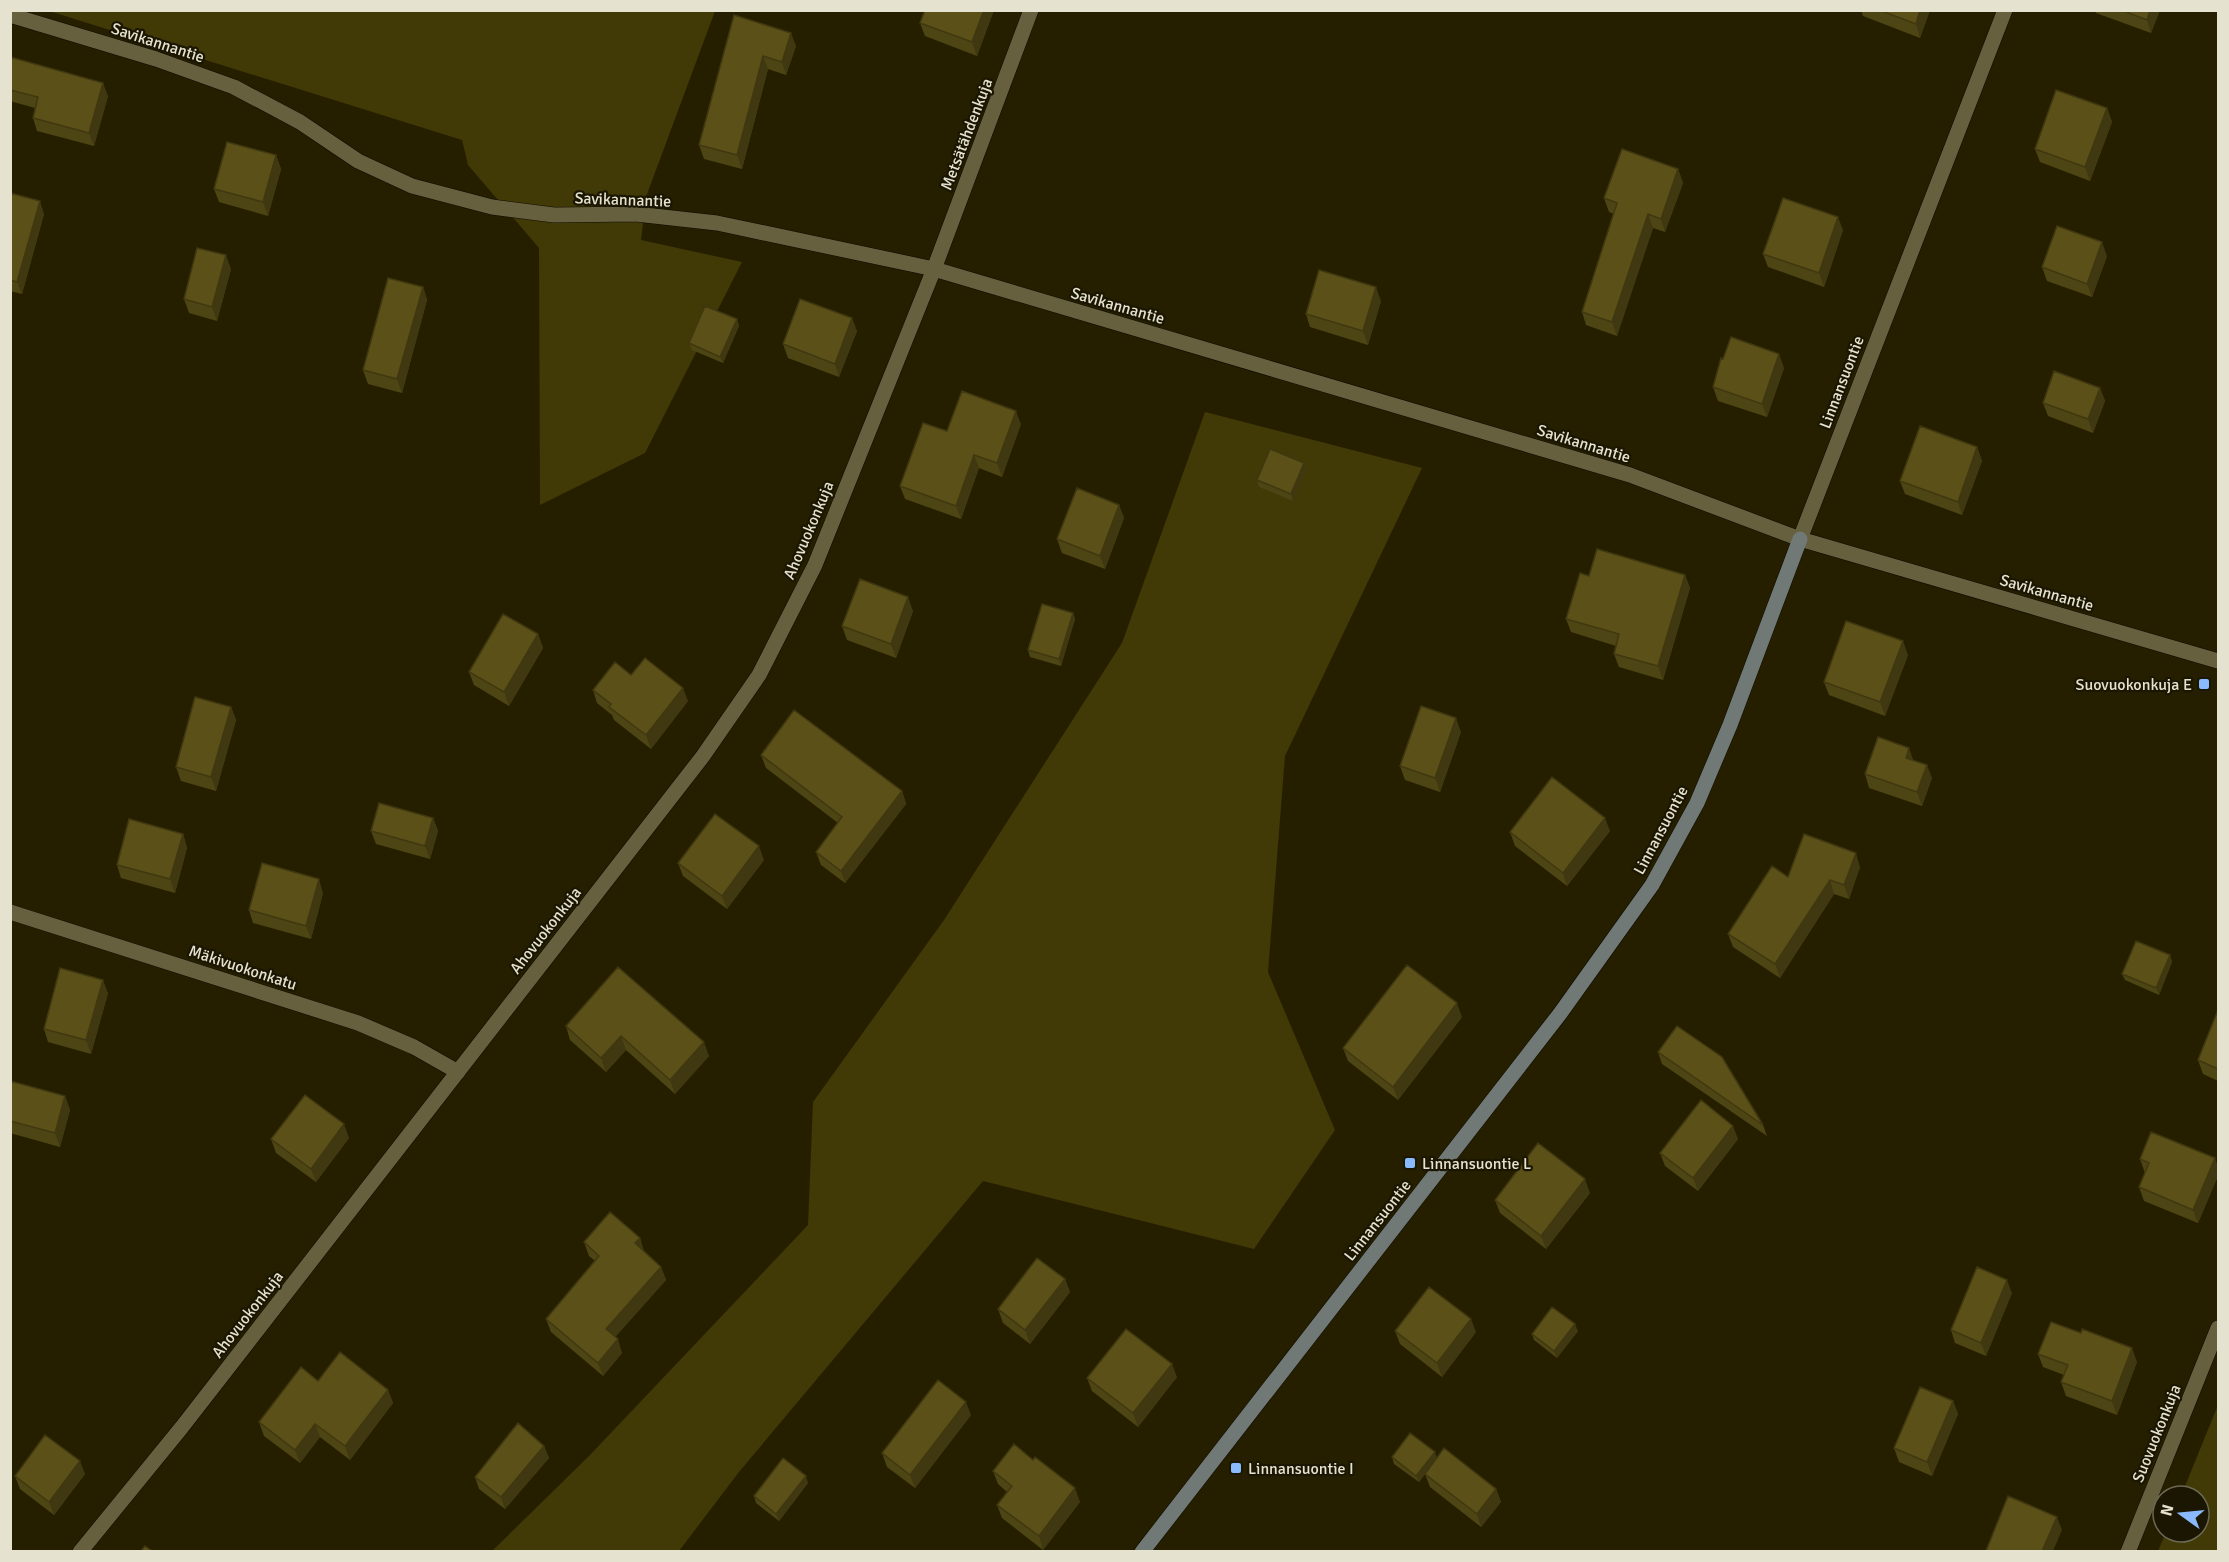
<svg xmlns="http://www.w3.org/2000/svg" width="2229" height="1562" font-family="Signika,sans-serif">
  <rect width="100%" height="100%" fill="#251f00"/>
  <path fill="#413906" d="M49 11H715L646 197 641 240 742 262 645 453 540 505 539 248 468 165 462 140Z
    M1205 412 1422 468 1285 756 1268 972 1335 1130 1254 1249 983 1181 739 1472 679 1551 491 1552 589 1456 808 1225 813 1102 944 920 1122 643Z
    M2218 1405V1551H2158L2166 1532H2199V1496H2181Z"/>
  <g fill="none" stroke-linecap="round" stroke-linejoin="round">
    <g stroke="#0d0900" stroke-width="16">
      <path id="street" d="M10 15 156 59 234 87 300 122 358 161 412 186 492 207 554 215 636 214 717 223 934 269 1630 475 1800 539 2218 661
        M1800 539 2005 10
        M10 912 358 1023 414 1047 458 1072
        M80 1552 182 1427 703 756 759 675 815 565 934 269 1031 10
        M2128 1552 2218 1328"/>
    </g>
    <g stroke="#0d0900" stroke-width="16">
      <path id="secondary" d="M1142 1552 1559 1015 1652 885 1697 803 1730 725 1800 539"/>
    </g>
    <use href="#street" stroke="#66603f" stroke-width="15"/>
    <use href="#secondary" stroke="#707975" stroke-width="15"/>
  </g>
  <path fill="#4e4514" d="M994 10 977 56 925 36 920 23Z
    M1861 10H1930L1920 38 1863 16Z
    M2095 10H2160L2151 33 2096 13Z
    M734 15 796 46 786 75 768 69 742 169 704 159 699 145Z
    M10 57 108 96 94 146 37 131 33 118 35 108 10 101Z
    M2107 108 2112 122 2090 181 2040 162 2035 149Z
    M276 155 281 169 268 216 219 202 214 189Z
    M1678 169 1683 183 1665 232 1653 228 1617 336 1586 325 1582 312 1614 214 1609 212 1604 198Z
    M10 193 44 214 22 294 10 291Z
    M1843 230 1824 287 1768 267 1763 254Z
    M2107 256 2092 297 2047 281 2042 267Z
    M231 269 217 321 189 313 184 299Z
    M423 287 427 300 402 393 368 384 363 370Z
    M1381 301 1368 345 1310 327 1306 314Z
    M737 319 739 326 723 363 692 350 689 343Z
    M857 331 839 377 788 358 783 344Z
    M1784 368 1767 417 1718 401 1713 387Z
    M2100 388 2105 401 2093 433 2048 416 2043 403Z
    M1021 424 1002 477 979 468 961 519 905 499 900 486 947 431Z
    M1977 447 1982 461 1962 515 1905 494 1900 481Z
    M1306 470 1293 501 1259 487 1257 480Z
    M1119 505 1124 518 1105 569 1062 553 1057 539Z
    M1685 575 1690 588 1663 680 1619 667 1614 654 1616 646 1571 632 1566 619 1589 576Z
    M913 611 896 658 847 640 842 626Z
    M1073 613 1075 619 1061 666 1030 657 1028 650Z
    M538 634 543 648 509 706 474 685 469 672Z
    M1908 655 1885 716 1829 695 1824 682Z
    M631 675 688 701 651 749 614 720 612 715 597 703 593 690Z
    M231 707 236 720 216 791 181 781 176 767Z
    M1461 732 1440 792 1405 780 1400 766Z
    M761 755 902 791 906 804 845 883 821 865 816 852 838 823 766 768Z
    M1914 760 1932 778 1922 806 1869 788 1865 774Z
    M433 818 438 831 430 859 376 844 371 831Z
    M1610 831 1567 886 1515 846 1510 832Z
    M183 834 187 848 175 893 121 878 117 865Z
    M764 860 727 909 683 876 678 863Z
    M1860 867 1849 899 1834 894 1780 978 1733 947 1728 934 1788 877Z
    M323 893 311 939 253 923 249 910Z
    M2170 955 2172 962 2159 995 2125 980 2122 974Z
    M618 967 709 1056 675 1094 626 1050 606 1072 570 1040 566 1026Z
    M108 993 91 1054 48 1042 44 1029Z
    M2218 1010V1081L2203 1074 2198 1060Z
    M1462 1017 1398 1100 1348 1061 1343 1048Z
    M1658 1052 1763 1125 1767 1136 1662 1064Z
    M10 1081 65 1096 70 1110 60 1147 10 1133Z
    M349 1138 316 1182 276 1153 271 1139Z
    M1738 1139 1698 1191 1665 1166 1660 1153Z
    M2140 1159 2218 1167V1176L2198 1223 2144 1201 2139 1187 2145 1173Z
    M1590 1193 1546 1249 1500 1213 1495 1200Z
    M640 1238 644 1252 661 1267 666 1280 615 1337 622 1353 603 1376 551 1332 546 1319 595 1261 589 1256 584 1242Z
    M1065 1279 1070 1292 1030 1344 1003 1323 998 1309Z
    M2012 1293 1986 1356 1955 1343 1951 1330Z
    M1395 1331 1476 1332 1442 1377 1400 1344Z
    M1578 1331 1557 1358 1534 1340 1532 1334Z
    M2038 1354 2137 1362 2117 1415 2066 1396 2061 1382 2064 1375 2043 1367Z
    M1177 1377 1138 1427 1092 1391 1087 1378Z
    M318 1381 388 1390 393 1403 350 1460 320 1437 300 1463 264 1436 259 1422Z
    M1953 1401 1958 1414 1932 1476 1899 1462 1894 1448Z
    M971 1415 915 1488 887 1467 882 1453Z
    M544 1446 549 1458 505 1509 479 1489 475 1477Z
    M1392 1457 1437 1458 1496 1489 1501 1502 1481 1527 1430 1487 1425 1474 1419 1482 1394 1464Z
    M1033 1460 1080 1502 1043 1550 1002 1518 997 1505 1007 1492 998 1484 993 1471Z
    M85 1474 54 1515 20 1489 15 1476Z
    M808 1483 779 1521 756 1503 754 1496Z"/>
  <path fill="#403810" d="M984 10H994L977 56 972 42Z
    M1920 10H1930L1920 38 1916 24Z
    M2150 10H2160L2151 33 2147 20Z
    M791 33 796 46 786 75 782 62Z
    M763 56 768 69 742 169 737 155Z
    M103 83 108 96 94 146 89 133Z
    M2107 108 2112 122 2090 181 2085 167Z
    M276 155 281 169 268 216 263 202Z
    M1678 169 1683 183 1665 232 1661 219Z
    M40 201 44 214 22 294 17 282Z
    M1648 214 1653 228 1617 336 1612 322Z
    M1838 217 1843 230 1824 287 1819 273Z
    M2102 242 2107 256 2092 297 2087 284Z
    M226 255 231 269 217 321 212 307Z
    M423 287 427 300 402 393 397 379Z
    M1376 287 1381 301 1368 345 1363 331Z
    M852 318 857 331 839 377 835 364Z
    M737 319 739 326 723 363 720 357Z
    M1779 354 1784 368 1767 417 1762 404Z
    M2100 388 2105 401 2093 433 2088 419Z
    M1016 411 1021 424 1002 477 997 463Z
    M1977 447 1982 461 1962 515 1958 502Z
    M974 455 979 468 961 519 956 506Z
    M1304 463 1306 470 1293 501 1291 494Z
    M1119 505 1124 518 1105 569 1100 556Z
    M1685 575 1690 588 1663 680 1658 666Z
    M908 597 913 611 896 658 891 644Z
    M1073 613 1075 619 1061 666 1059 659Z
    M538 634 543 648 509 706 504 692Z
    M1903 641 1908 655 1885 716 1880 702Z
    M683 688 688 701 651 749 646 735Z
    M231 707 236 720 216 791 211 777Z
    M1456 718 1461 732 1440 792 1435 778Z
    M1909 748 1914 762 1906 758Z
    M1927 765 1932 778 1922 806 1917 792Z
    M902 791 906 804 845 883 841 871Z
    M433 818 438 831 430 859 425 846Z
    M1605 818 1610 831 1567 886 1563 873Z
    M183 834 187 848 175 893 170 879Z
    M759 846 764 860 727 909 722 896Z
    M1856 853 1860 867 1849 899 1844 885Z
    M319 879 323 893 311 939 306 926Z
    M1830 880 1834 894 1780 978 1775 964Z
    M2170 955 2172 962 2159 995 2156 988Z
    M103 980 108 993 91 1054 86 1040Z
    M1457 1003 1462 1017 1398 1100 1393 1087Z
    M621 1036 626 1050 606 1072 601 1058Z
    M704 1042 709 1056 675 1094 670 1080Z
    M65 1096 70 1110 60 1147 55 1133Z
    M344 1124 349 1138 316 1182 311 1169Z
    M1733 1126 1738 1139 1698 1191 1693 1178Z
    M2215 1158 2218 1167V1176L2198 1223 2193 1210Z
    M1585 1179 1590 1193 1546 1249 1541 1236Z
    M640 1238 644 1251 640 1257 635 1243Z
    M661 1267 666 1280 610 1343 606 1329Z
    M1065 1279 1070 1292 1030 1344 1025 1330Z
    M2007 1280 2012 1293 1986 1356 1981 1343Z
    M1471 1319 1476 1332 1442 1377 1437 1363Z
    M1575 1324 1578 1331 1557 1358 1554 1351Z
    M618 1339 622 1353 603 1376 598 1363Z
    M2132 1348 2137 1362 2117 1415 2112 1401Z
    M1172 1364 1177 1377 1138 1427 1133 1413Z
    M388 1390 393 1403 350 1460 345 1446Z
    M1953 1401 1958 1414 1932 1476 1927 1462Z
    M966 1402 971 1415 915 1488 910 1475Z
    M315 1424 320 1437 300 1463 295 1450Z
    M544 1446 549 1458 505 1509 501 1497Z
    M1435 1452 1437 1459 1419 1482 1416 1476Z
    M80 1461 85 1474 54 1515 49 1502Z
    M806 1476 808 1483 779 1521 776 1514Z
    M1075 1488 1080 1502 1043 1550 1039 1536Z
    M1496 1489 1501 1502 1481 1527 1477 1514Z
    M2057 1517 2062 1530 2053 1551H2042Z"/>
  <path fill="#5b5017" stroke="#403810" stroke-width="1.5" d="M925 10H984L972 42 920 23Z
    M1879 10H1920L1916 24Z
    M2121 10H2150L2147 20Z
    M734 15 791 33 782 62 763 56 737 155 699 145Z
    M10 57 103 83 89 133 33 118 38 97 10 90Z
    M2056 90 2107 108 2085 167 2035 149Z
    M227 142 276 155 263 202 214 189Z
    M1622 149 1678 169 1661 219 1648 214 1612 322 1582 312 1617 203 1604 198Z
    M10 193 40 201 17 282 10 280Z
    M1783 198 1838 217 1819 273 1763 254Z
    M2057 226 2102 242 2087 284 2042 267Z
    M197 248 226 255 212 307 184 299Z
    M1319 270 1376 287 1363 331 1306 314Z
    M388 278 423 287 397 379 363 370Z
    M800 299 852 318 835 364 783 344Z
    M705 306 737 319 720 357 689 343Z
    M1731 337 1779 354 1762 404 1713 387 1721 358 1723 359Z
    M2054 371 2100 388 2088 419 2043 403Z
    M962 391 1016 411 997 463 974 455 956 506 900 486 923 423 947 431Z
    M1920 426 1977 447 1958 502 1900 481Z
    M1270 449 1304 463 1291 494 1257 480Z
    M1077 488 1119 505 1100 556 1057 539Z
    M1597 549 1685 575 1658 666 1614 654 1619 634 1566 619 1580 573 1589 576Z
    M860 579 908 597 891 644 842 626Z
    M1042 604 1073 613 1059 659 1028 650Z
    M503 614 538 634 504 692 469 672Z
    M1846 621 1903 641 1880 702 1824 682Z
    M645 658 683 688 646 735 609 707 611 704 593 690 615 662 631 675Z
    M195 697 231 707 211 777 176 767Z
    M1421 706 1456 718 1435 778 1400 766Z
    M794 710 902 791 841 871 816 852 842 817 761 755Z
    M1878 737 1909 748 1906 758 1927 765 1917 792 1865 774Z
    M1552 777 1605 818 1563 873 1510 832Z
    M379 803 433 818 425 846 371 831Z
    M715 814 759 846 722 896 678 863Z
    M129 819 183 834 170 879 117 865Z
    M1804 834 1856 853 1844 885 1830 880 1775 964 1728 934 1772 866 1788 877Z
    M262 863 319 879 306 926 249 910Z
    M2136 941 2170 955 2156 988 2122 974Z
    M1407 965 1457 1003 1393 1087 1343 1048Z
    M618 967 704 1042 670 1080 621 1036 601 1058 566 1026Z
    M60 968 103 980 86 1040 44 1029Z
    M2218 1010V1069L2198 1060Z
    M1677 1026 1722 1057 1763 1125 1658 1052Z
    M10 1081 65 1096 55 1133 10 1121Z
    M305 1095 344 1124 311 1169 271 1139Z
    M1701 1100 1733 1126 1693 1178 1660 1153Z
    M2151 1132 2215 1158 2193 1210 2139 1187 2149 1163 2140 1159Z
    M1538 1143 1585 1179 1541 1236 1495 1200Z
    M610 1212 640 1238 635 1243 661 1267 606 1329 618 1339 598 1363 546 1319 599 1256 584 1242Z
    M1037 1258 1065 1279 1025 1330 998 1309Z
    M1977 1267 2007 1280 1981 1343 1951 1330Z
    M1429 1287 1471 1319 1437 1363 1395 1331Z
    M1552 1307 1575 1324 1554 1351 1532 1334Z
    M2051 1322 2081 1333 2082 1329 2132 1348 2112 1401 2061 1382 2068 1365 2038 1354Z
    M1126 1329 1172 1364 1133 1413 1087 1378Z
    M340 1352 388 1390 345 1446 315 1424 295 1450 259 1422 301 1367 318 1381Z
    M938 1380 966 1402 910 1475 882 1453Z
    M1920 1387 1953 1401 1927 1462 1894 1448Z
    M518 1423 544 1446 501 1497 475 1477Z
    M1410 1433 1435 1452 1416 1476 1392 1457Z
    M45 1435 80 1461 49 1502 15 1476Z
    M1014 1444 1033 1460 1035 1457 1075 1488 1039 1536 997 1505 1012 1486 993 1471Z
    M1444 1448 1496 1489 1477 1514 1425 1474Z
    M783 1458 806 1476 776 1514 754 1496Z
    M2008 1496 2057 1517 2042 1551H1986Z
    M145 1546 152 1551H141Z"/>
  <g fill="#8abafc" stroke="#1b1601" stroke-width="2">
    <rect x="2198" y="678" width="12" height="12" rx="3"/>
    <rect x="1404" y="1157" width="12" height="12" rx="3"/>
    <rect x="1230" y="1462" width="12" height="12" rx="3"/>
  </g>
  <g text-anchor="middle" stroke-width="4.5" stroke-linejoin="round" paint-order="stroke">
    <g font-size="16" fill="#e5e2d0" stroke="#1b1601">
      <text transform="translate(158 42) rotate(18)" y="6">Savikannantie</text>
      <text transform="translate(966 134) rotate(-69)" y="6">Metsätähdenkuja</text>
      <text transform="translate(623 199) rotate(2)" y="6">Savikannantie</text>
      <text transform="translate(1118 305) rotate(16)" y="6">Savikannantie</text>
      <text transform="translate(1841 382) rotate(-69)" y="6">Linnansuontie</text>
      <text transform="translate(1584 443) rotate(17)" y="6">Savikannantie</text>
      <text transform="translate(808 530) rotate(-67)" y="6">Ahovuokonkuja</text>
      <text transform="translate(2047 592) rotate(16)" y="6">Savikannantie</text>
      <text transform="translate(1660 830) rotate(-62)" y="6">Linnansuontie</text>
      <text transform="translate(545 930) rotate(-52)" y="6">Ahovuokonkuja</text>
      <text transform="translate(243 967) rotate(18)" y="6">Mäkivuokonkatu</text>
      <text transform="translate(1377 1220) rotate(-52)" y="6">Linnansuontie</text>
      <text transform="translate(247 1314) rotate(-52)" y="6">Ahovuokonkuja</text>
      <text transform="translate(2156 1433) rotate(-68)" y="6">Suovuokonkuja</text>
    </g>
    <g font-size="16" fill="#e5e2d0" stroke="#1b1601" text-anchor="start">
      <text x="2192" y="690" text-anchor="end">Suovuokonkuja E</text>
      <text x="1422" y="1169">Linnansuontie L</text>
      <text x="1248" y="1474">Linnansuontie I</text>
    </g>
  </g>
  <rect width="2229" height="1562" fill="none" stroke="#e5e2d0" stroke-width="24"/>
  <g transform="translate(2181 1514) rotate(285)"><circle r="28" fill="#1b1601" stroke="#6c6854" stroke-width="1.5"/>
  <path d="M0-4.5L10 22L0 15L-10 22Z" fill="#8abafc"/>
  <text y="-9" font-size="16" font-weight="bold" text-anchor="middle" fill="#e5e2d0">N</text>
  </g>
</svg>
